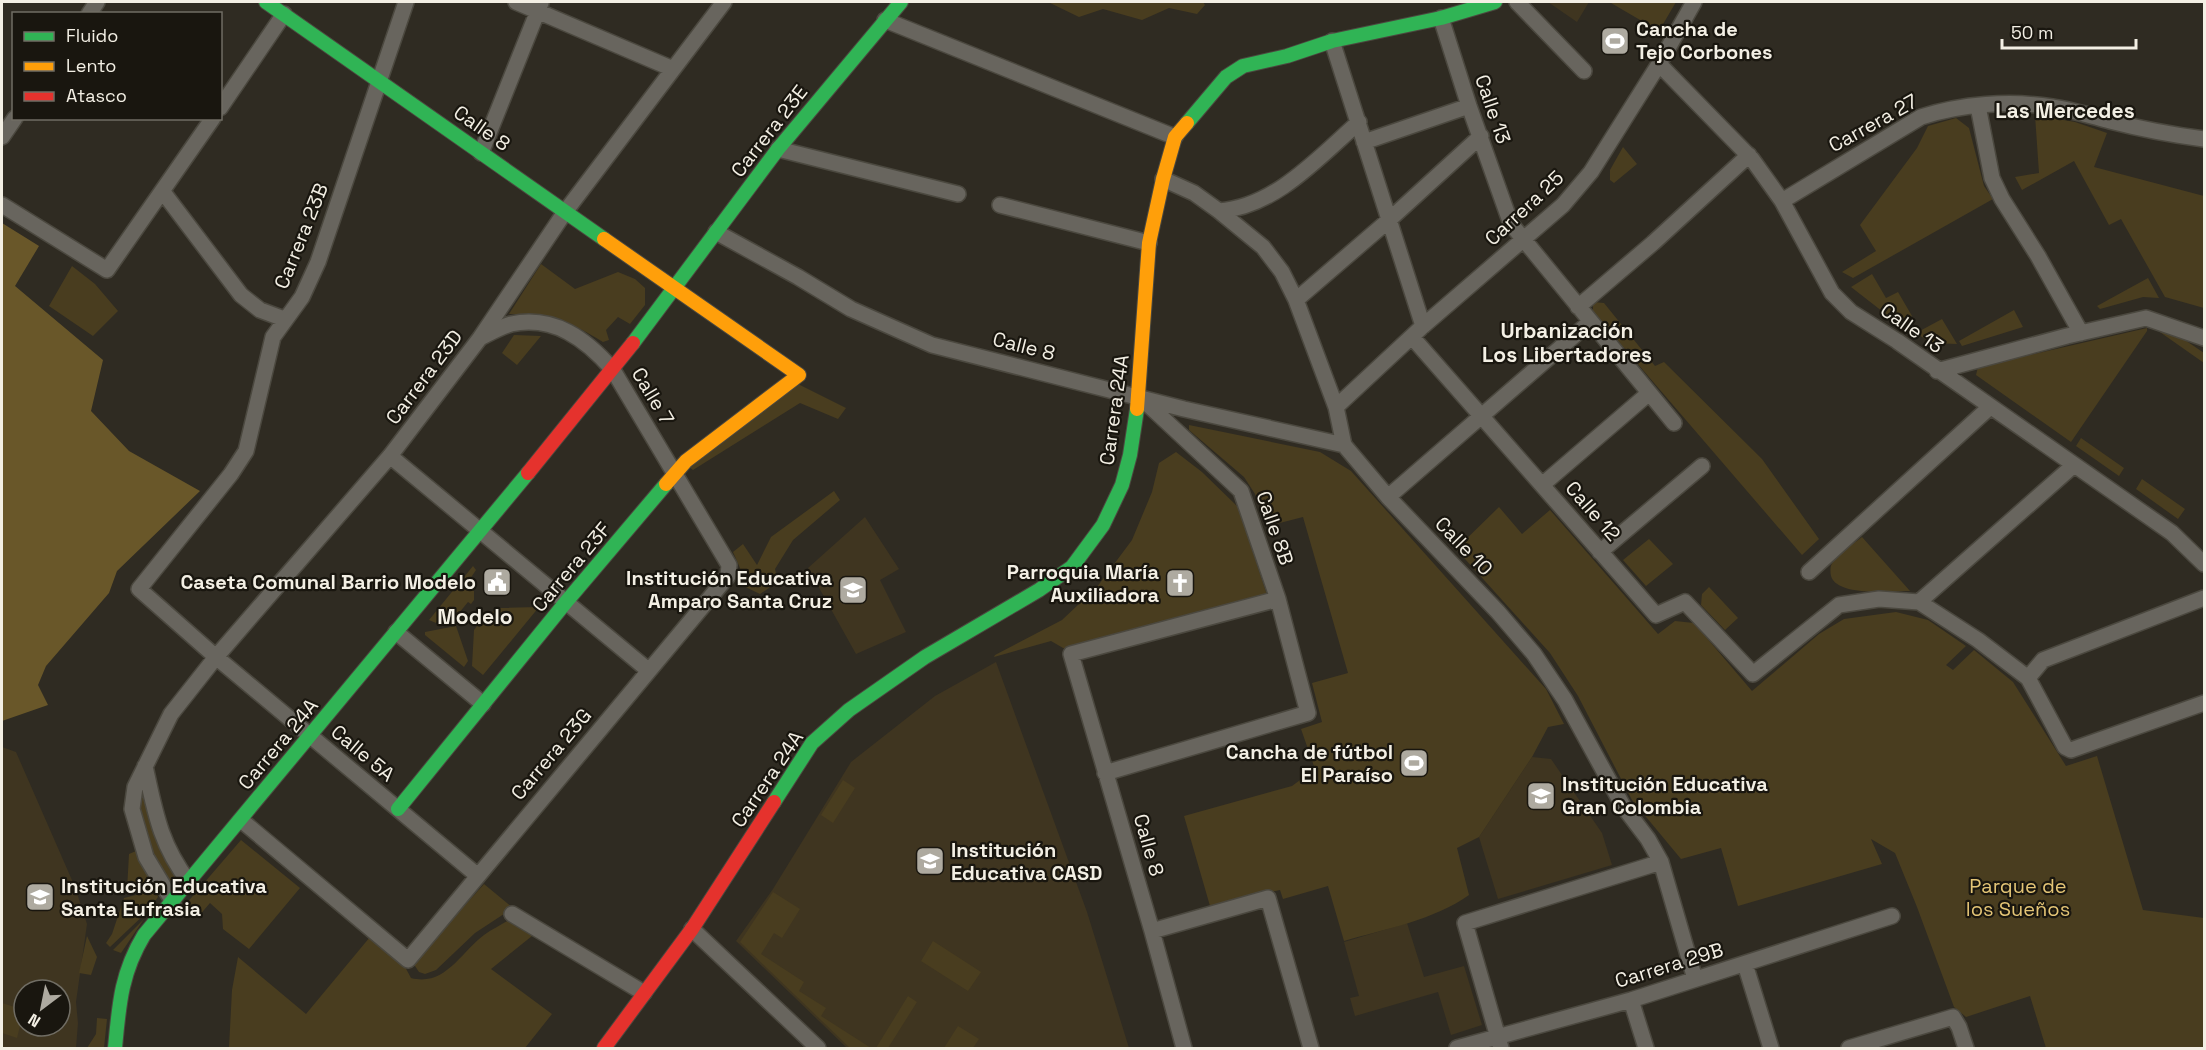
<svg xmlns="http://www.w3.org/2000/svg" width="2206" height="1050" font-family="'Space Grotesk',sans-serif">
  <rect width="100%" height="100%" fill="#2f2b22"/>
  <path fill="#3f3520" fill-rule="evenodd" d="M1548 2H1589L1577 22Z
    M865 517 899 569 880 580 906 632 856 654 808 568Z
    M996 662 1087 912 1129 1048H847L736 941 773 889 851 762 935 696Z
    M2 747 16 752 75 887 87 924 76 1002 78 1023 76 1048H2ZM24 990H60V1026H24Z
    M1532 757 1551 759 1602 833 1612 865 1498 899 1479 837Z
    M1407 923 1424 977 1464 966 1482 1025 1451 1035 1438 992 1355 1016 1350 998 1359 996 1344 942Z"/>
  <path fill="#493d1f" d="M1048 2H1203L1205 5 1197 14 1169 8 1142 20 1103 9 1079 17Z
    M1612 2H1676L1659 31 1611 3Z
    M2035 115 2075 122 2107 133 2094 167 2204 196V308L2165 297 2121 219 2109 225 2074 161 2022 190 2015 177 2039 173Z
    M1956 118 1969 128 1984 186 1993 199 1853 278 1842 272 1876 251 1860 225 1917 148 1928 126Z
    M1623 147 1637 164 1614 183 1610 180V170Z
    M541 264 575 289 618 272 635 279 645 288V305L630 324 618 317 606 330 609 340 603 342C567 320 552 315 509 314Z
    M72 266 95 284 118 311 93 336 49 306Z
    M1872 274 1886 298 1898 292 1912 316 1896 322 1851 287Z
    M2148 278 2159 298 2143 297 2100 309 2097 306Z
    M1593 302 1604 303 1655 366 1664 362 1762 459 1819 539 1802 555 1593 312Z
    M2014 310 2023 327 1962 346 1959 341Z
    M1942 319 1957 344 1931 343 1916 333Z
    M2156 325 2182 338 2204 353V363L2157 330Z
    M2147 328V331L2071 442 1976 375 1978 367Z
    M514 335 541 336 517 365 502 353Z
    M798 384 846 408 838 419 800 403 693 470 685 464Z
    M1189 425 1320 452 1351 471 1546 689 1564 724 1548 727 1532 757 1479 837 1457 848 1469 895C1434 920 1385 929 1344 941L1328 886 1283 899 1280 890 1210 906 1184 816 1292 786 1315 769 1301 729 1322 722 1312 683 1348 673 1303 517 1272 525 1267 523 1255 494 1244 477 1189 430Z
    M2081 438 2124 468 2119 476 2076 446Z
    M1176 452 1202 472 1238 507 1267 595 1070 652 1051 641 994 657 995 655 1062 620 1097 587 1132 540 1152 492 1159 463Z
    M2142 479 2185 509 2178 519 2136 489Z
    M834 491 840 500 793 540 775 569 778 582 760 594 737 583 740 568 733 552 743 544 757 565 771 537Z
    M1499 507 1522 534 1550 510 1658 634 1675 621 1694 623 1752 691 1819 634 1844 619 1896 612 1928 620 1966 646 1946 665 1953 670 1974 650 2013 682 2066 766 2097 756 2143 910 2204 918V1048H2046L2030 996 1966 1017 1954 1007 1917 907 1895 853 1871 839 1882 864 1738 906 1721 848 1681 859 1632 800 1578 696 1550 653 1456 549Z
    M1862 537 1910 591C1892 591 1837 597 1831 576 1830 571 1830 565 1833 562 1839 552 1853 544 1862 537Z
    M1649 539 1673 564 1646 586 1623 560Z
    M473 566 476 570 470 579V588L474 591V600L471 604 468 602 459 613 461 616 456 621 448 617 438 620 436 623 429 620Z
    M1709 587 1738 618 1725 630 1701 605 1702 594Z
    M539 607 483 675 472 666 474 630 477 626 480 627 496 608Z
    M456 626 468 661 464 667 425 635V632Z
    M144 778 179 878 170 889 151 854 137 809Z
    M843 780 855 788 833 823 821 815Z
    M241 840 300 888 249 949 223 929 222 914 210 903 198 917 179 912Z
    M136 851 152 880 127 890 129 854Z
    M484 884 513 908 475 933 436 970 425 974 419 972 413 963Z
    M156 890 158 897 149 910 110 947 106 943 112 934 124 898Z
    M773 892 800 909 782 938 774 933 761 954 804 982 799 991 826 1008 821 1016 871 1048H850L740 942Z
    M144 919 121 953 113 950Z
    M509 920 532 936 491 969 552 1014 525 1048H229L232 990 238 957 306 1014 370 937 404 965 411 978C445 987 461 952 484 935 492 929 501 925 509 920Z
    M87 936 97 957 91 975 79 973Z
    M933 941 981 972 968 991 921 961Z
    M908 996 917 1002 888 1048H876Z
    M2 1003 24 1010 17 1038 2 1033Z
    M97 1018 107 1019 104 1048H87L96 1034Z
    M958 1026 979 1039 973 1048H944Z"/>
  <path fill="#695729" d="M2 223 39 246 15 286 103 360 91 411 129 451 200 491 117 571 109 593 46 666 38 685 48 705 2 721Z"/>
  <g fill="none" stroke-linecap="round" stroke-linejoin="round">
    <g stroke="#4b483f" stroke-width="18">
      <path id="street" d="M406 2 318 262 302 297 273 337 246 451 231 474 139 589 216 657 478 876
        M516 2 673 69
        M1517 2 1584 71
        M89 14 97 2
        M1441 18 1469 106 1511 224 1674 423
        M885 20 1175 137
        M1332 41 1423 326
        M1659 64 1752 159 1782 201 1832 293 1851 312 1897 341 2172 533 2204 564
        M1978 106 1992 178 2002 199 2038 256 2081 333
        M220 108 284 14
        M2 137 15 118
        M1364 142 1469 106
        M778 149 958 194
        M481 153 541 3
        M1163 179 1194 193 1219 211 1263 247 1282 272 1296 300 1336 407 1344 445 1388 497 1498 612 1534 654 1565 700 1623 806 1648 839 1661 862 1695 979
        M163 192 241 295 260 310 284 319
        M1782 201 1921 117C1961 104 2010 100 2052 107 2072 110 2091 116 2110 121 2141 129 2173 135 2204 139
        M2 205 107 270 213 118
        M1000 205 1149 243
        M1219 211C1275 207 1319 157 1359 122
        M716 232 798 277 851 309 932 345 1184 409 1344 445
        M1296 300 1389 220 1481 136
        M1578 307 1653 243 1749 155
        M1412 337 1656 615 1685 602 1753 674 1839 605 1879 599 1919 602 1978 640 2028 678 2065 747 2071 750 2204 703
        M1937 371 2067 336 2146 318 2204 338
        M1336 407 1423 326 1563 205 1591 172 1659 64 1694 2
        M390 456 648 670
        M1542 485 1648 394
        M1388 497 1590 322
        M1600 552 1702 466
        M1809 572 1990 407
        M1919 602 2074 465
        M396 632 483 704
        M2028 678 2043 660 2204 598
        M145 766C155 812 160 844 189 882
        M1105 773 1308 713 1278 599 1241 491 1141 398
        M241 820 408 960 728 576 729 565 613 370C586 339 554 315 511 324 500 327 490 333 480 338
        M173 902 146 857 132 809 135 787 171 714 216 657 390 456 480 338 565 212 724 2
        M512 914 644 993
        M692 929 818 1048
        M1152 931 1268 898 1311 1048
        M1745 964 1771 1048
        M1631 1000 1646 1048
        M1184 1048 1152 931 1071 654 1278 599
        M1457 1048 1631 1000 1892 916
        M1501 1048 1465 923 1661 862
        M1849 1048 1953 1017 1959 1027 1966 1048"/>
    </g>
    <g stroke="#4b483f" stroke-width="16">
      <path id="fast" d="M266 2 604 239
        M1187 123 1226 77 1243 66 1287 56 1332 41 1441 18 1495 2
        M633 343 778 149 901 2
        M774 802 812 743 849 710 925 657 1039 590 1072 567 1103 525 1122 485 1130 455 1137 409
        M398 809 566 602 666 484
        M115 1048C119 1005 121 973 144 935L528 473"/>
    </g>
    <g stroke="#4b483f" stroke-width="16">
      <path id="slow" d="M604 239 799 375 686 461 666 484
        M1137 409 1149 243 1163 179 1175 137 1187 123"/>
    </g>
    <g stroke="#4b483f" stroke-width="16">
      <path id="jam" d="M528 473 633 343
        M604 1048 692 929 774 802"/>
    </g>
    <use href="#street" stroke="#68655e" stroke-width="15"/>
    <use href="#fast" stroke="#30b455" stroke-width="14"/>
    <use href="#slow" stroke="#ff9f0a" stroke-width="14"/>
    <use href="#jam" stroke="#e5322d" stroke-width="14"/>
  </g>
  <defs>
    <g id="stadium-square" transform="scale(1.5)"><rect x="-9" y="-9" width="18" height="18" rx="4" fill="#aeaaa0" stroke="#19160f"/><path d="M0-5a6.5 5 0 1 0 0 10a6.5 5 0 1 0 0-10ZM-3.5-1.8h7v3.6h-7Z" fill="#fff"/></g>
    <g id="civic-square" transform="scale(1.5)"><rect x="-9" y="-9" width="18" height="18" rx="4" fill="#aeaaa0" stroke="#19160f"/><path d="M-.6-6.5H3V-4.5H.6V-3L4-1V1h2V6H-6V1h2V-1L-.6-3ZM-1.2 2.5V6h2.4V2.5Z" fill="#fff"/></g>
    <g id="church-square" transform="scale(1.5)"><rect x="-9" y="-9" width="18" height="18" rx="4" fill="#aeaaa0" stroke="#19160f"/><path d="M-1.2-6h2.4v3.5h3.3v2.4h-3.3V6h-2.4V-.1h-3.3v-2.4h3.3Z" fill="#fff"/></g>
    <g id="school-square" transform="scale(1.5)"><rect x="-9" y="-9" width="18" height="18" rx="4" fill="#aeaaa0" stroke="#19160f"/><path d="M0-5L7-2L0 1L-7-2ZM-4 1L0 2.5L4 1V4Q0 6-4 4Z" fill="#fff"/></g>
    <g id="university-square" transform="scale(1.5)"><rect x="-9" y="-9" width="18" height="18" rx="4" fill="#aeaaa0" stroke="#19160f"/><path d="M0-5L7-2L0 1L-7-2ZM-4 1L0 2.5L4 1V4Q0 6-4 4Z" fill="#fff"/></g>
  </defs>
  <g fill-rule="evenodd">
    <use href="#stadium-square" x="1615" y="41"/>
    <use href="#civic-square" x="497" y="582"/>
    <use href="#church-square" x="1180" y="583"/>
    <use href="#school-square" x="853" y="590"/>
    <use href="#stadium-square" x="1414" y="763"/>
    <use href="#university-square" x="1541" y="796"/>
    <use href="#university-square" x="930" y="861"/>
    <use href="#university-square" x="40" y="897"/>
  </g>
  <g text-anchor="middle" stroke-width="4.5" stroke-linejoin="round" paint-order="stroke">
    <g font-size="20" font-weight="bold" fill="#f3efe4" stroke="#19160f" text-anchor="start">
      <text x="1636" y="36">Cancha de<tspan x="1636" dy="23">Tejo Corbones</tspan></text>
      <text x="1159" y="579" text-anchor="end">Parroquia María<tspan x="1159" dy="23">Auxiliadora</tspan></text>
      <text x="832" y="585" text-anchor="end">Institución Educativa<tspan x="832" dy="23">Amparo Santa Cruz</tspan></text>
      <text x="476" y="589" text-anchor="end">Caseta Comunal Barrio Modelo</text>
      <text x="1393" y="759" text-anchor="end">Cancha de fútbol<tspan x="1393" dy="23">El Paraíso</tspan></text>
      <text x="1562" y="791">Institución Educativa<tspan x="1562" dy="23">Gran Colombia</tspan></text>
      <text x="951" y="857">Institución<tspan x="951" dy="23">Educativa CASD</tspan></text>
      <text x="61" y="893">Institución Educativa<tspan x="61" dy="23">Santa Eufrasia</tspan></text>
    </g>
    <g font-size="20" fill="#f3efe4" stroke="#19160f">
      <text transform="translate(1493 109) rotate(71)" y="7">Calle 13</text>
      <text transform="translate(1873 123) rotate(-29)" y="7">Carrera 27</text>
      <text transform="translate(482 128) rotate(35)" y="7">Calle 8</text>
      <text transform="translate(769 131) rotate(-52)" y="7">Carrera 23E</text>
      <text transform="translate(1524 208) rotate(-43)" y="7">Carrera 25</text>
      <text transform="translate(301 236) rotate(-68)" y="7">Carrera 23B</text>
      <text transform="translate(1912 328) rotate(35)" y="7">Calle 13</text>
      <text transform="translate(1024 346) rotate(14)" y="7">Calle 8</text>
      <text transform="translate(424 377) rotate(-53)" y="7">Carrera 23D</text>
      <text transform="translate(653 396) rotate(59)" y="7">Calle 7</text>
      <text transform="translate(1114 410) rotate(-82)" y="7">Carrera 24A</text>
      <text transform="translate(1593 511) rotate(49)" y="7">Calle 12</text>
      <text transform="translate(1275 528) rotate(71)" y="7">Calle 8B</text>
      <text transform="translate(1464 546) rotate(46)" y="7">Calle 10</text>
      <text transform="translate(571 567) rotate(-50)" y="7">Carrera 23F</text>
      <text transform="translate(278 744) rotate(-50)" y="7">Carrera 24A</text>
      <text transform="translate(363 753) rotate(40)" y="7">Calle 5A</text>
      <text transform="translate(551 754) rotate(-50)" y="7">Carrera 23G</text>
      <text transform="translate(767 779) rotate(-56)" y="7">Carrera 24A</text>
      <text transform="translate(1149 845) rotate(74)" y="7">Calle 8</text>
      <text transform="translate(1669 965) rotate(-17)" y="7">Carrera 29B</text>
    </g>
    <g font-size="20" fill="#e4c576" stroke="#19160f">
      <text x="2018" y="893">Parque de<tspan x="2018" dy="23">los Sueños</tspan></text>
    </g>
    <g font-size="21" font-weight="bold" fill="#f3efe4" stroke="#19160f">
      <text x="2065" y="118">Las Mercedes</text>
      <text x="1567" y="338">Urbanización<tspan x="1567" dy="24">Los Libertadores</tspan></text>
      <text x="475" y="624">Modelo</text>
    </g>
  </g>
  <rect width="2206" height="1050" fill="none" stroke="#f3efe4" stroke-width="6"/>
  <rect x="12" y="12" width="210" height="108" fill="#19160f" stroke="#706d64" stroke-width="1.5"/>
  <rect x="24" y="32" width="30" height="9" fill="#30b455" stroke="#706d64" stroke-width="1.5"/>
  <text x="66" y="42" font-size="18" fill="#f3efe4">Fluido</text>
  <rect x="24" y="62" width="30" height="9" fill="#ff9f0a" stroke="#706d64" stroke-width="1.5"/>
  <text x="66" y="72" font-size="18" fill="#f3efe4">Lento</text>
  <rect x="24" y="92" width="30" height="9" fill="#e5322d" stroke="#706d64" stroke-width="1.5"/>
  <text x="66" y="102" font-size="18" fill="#f3efe4">Atasco</text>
  <g transform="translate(42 1008) rotate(212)"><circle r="28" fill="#19160f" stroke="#706d64" stroke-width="1.5"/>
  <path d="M0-4.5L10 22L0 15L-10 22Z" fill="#aeaaa0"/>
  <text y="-9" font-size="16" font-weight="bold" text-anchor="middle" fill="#f3efe4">N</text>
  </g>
  <path d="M2002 39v9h134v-9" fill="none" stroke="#f3efe4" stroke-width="3"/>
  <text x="2011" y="39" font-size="18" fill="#f3efe4" stroke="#19160f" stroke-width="4.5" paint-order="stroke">50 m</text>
</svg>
